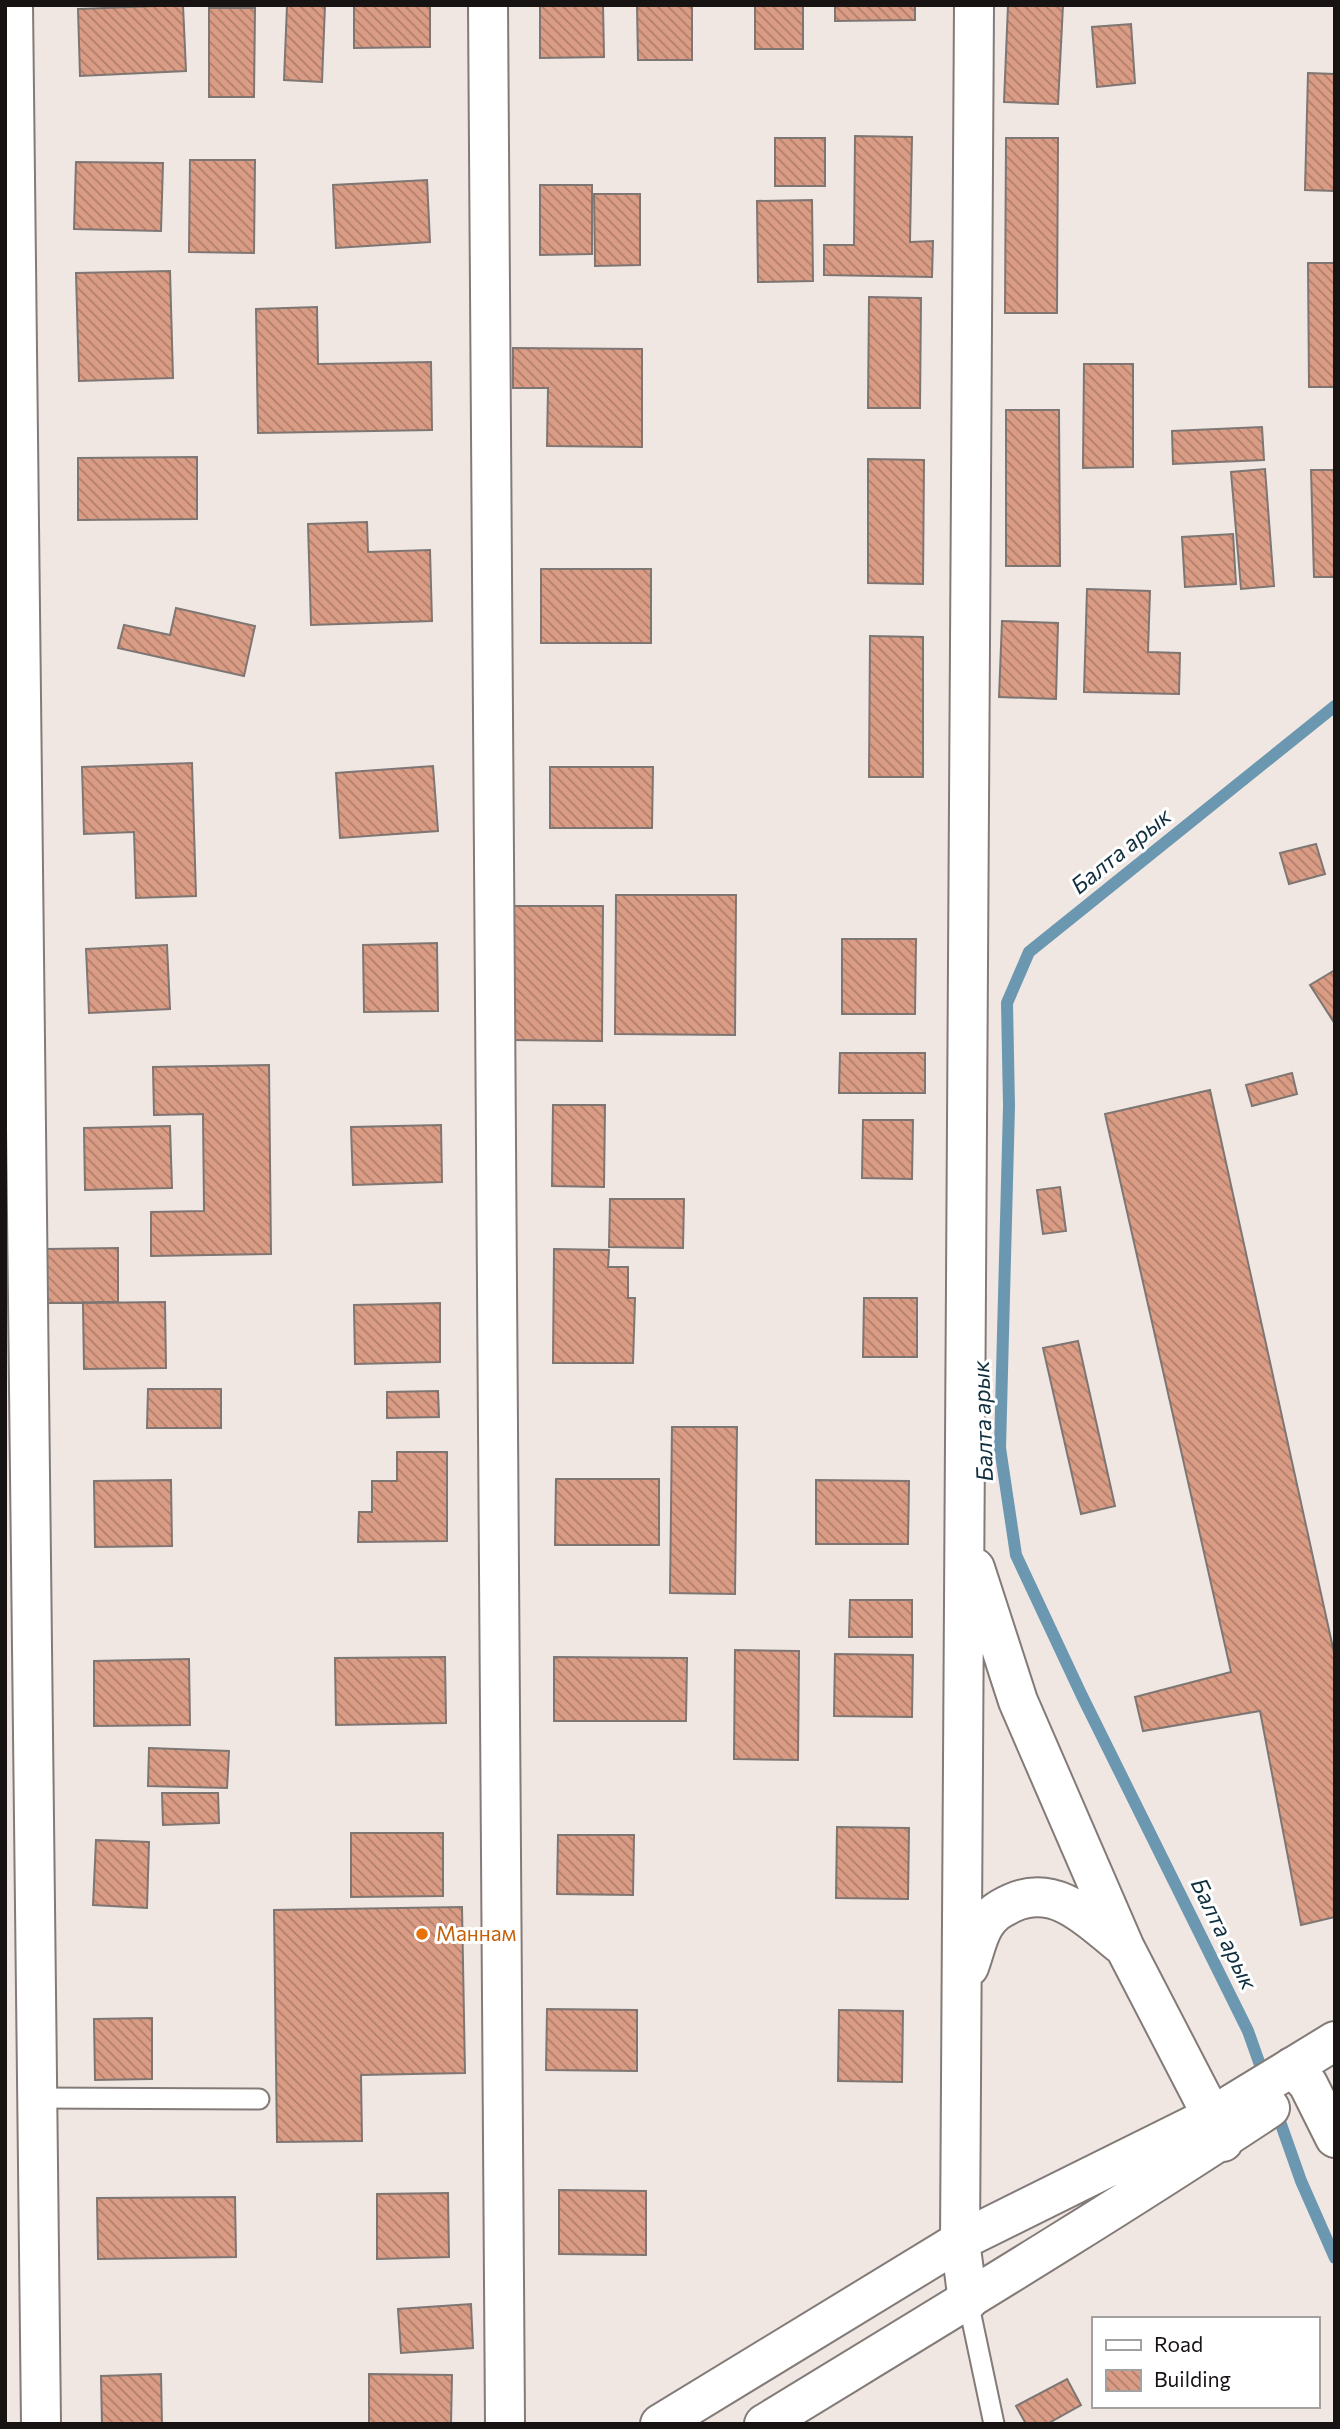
<svg xmlns="http://www.w3.org/2000/svg" width="1340" height="2429" font-family="Commissioner,sans-serif">
  <defs>
    <pattern id="building-back-hatch" width="6" height="6" patternUnits="userSpaceOnUse" patternTransform="scale(1.75)"><rect width="6" height="6" fill="#da9c85"/><path d="M-1 5l2 2M0 0l6 6M5-1l2 2" fill="none" stroke="#b07e6b"/></pattern>
  </defs>
  <rect width="100%" height="100%" fill="#f0e7e3"/>
  <g fill="none" stroke-linecap="round" stroke-linejoin="round">
    <path stroke="#6b98b0" stroke-width="12" d="M1265 2079 1248 2031 1082 1696 1016 1555 1000 1448 1009 1106 1007 1003 1029 952 1335 706
      M1276 2110 1301 2181 1335 2258"/>
  </g>
  <path fill="url(#building-back-hatch)" stroke="#7e7673" stroke-width="2" d="M183 5 186 71 80 76 78 9Z
    M287 5H325L322 82 284 80Z
    M354 5H430V47L354 48Z
    M540 5H603L604 57 540 58Z
    M637 5H692V60H638Z
    M755 5H803V49H755Z
    M835 5H915V20L835 21Z
    M1008 5H1063L1058 104 1004 102Z
    M209 8H255L254 97H209Z
    M1131 24 1135 83 1097 87 1092 27Z
    M1308 73 1335 74V191L1305 190Z
    M855 136 912 137 910 242 933 241 932 277 824 275V245H854Z
    M775 138H825V186H775Z
    M1006 138H1058L1057 313H1005Z
    M190 160H255L254 253 189 252Z
    M76 162 163 163 161 231 74 229Z
    M427 180 430 242 336 248 333 185Z
    M540 185H592V254L540 255Z
    M594 194H640V265L595 266Z
    M812 200 813 281 758 282 757 201Z
    M1308 263H1335V387H1309Z
    M170 271 173 378 79 381 76 273Z
    M869 297 921 298 920 408H868Z
    M317 307 318 364 431 362 432 430 258 433 256 309Z
    M513 348 642 349V447L547 446 548 388H513Z
    M1084 364H1133V467L1083 468Z
    M1006 410H1059L1060 566H1006Z
    M1262 427 1264 460 1173 464 1172 431Z
    M197 457V519L78 520V458Z
    M868 459 924 460 923 584 868 583Z
    M1265 469 1274 586 1241 589 1231 472Z
    M1311 470H1335V577H1314Z
    M367 522 368 552 430 550 432 621 311 625 308 524Z
    M1233 534 1236 584 1185 587 1182 537Z
    M541 569H651V643H541Z
    M1087 589 1150 591 1148 652 1180 653 1179 694 1084 692Z
    M176 608 255 626 244 676 118 648 124 625 170 635Z
    M1002 621 1058 623 1056 699 999 697Z
    M870 636 923 637V777H869Z
    M192 763 196 896 136 898 134 832 84 834 82 767Z
    M433 766 438 831 340 838 336 773Z
    M550 767H653L652 828H550Z
    M1316 844 1325 874 1289 884 1280 853Z
    M616 895H736L735 1035 615 1034Z
    M508 906H603L602 1041 507 1040Z
    M842 939H916L915 1014H842Z
    M437 943 438 1011 364 1012 363 945Z
    M167 945 170 1009 89 1013 86 949Z
    M1335 970V1024L1310 985Z
    M840 1053H925V1093H839Z
    M269 1065 271 1254 151 1256V1212L204 1211 203 1114 154 1115 153 1067Z
    M1292 1073 1297 1094 1252 1106 1246 1085Z
    M1210 1090 1335 1657V1917L1301 1925 1260 1711 1143 1731 1135 1697 1231 1672 1105 1114Z
    M553 1105H605L604 1187 552 1186Z
    M863 1120H913L912 1179 862 1178Z
    M441 1125 442 1182 353 1185 351 1127Z
    M170 1126 172 1188 85 1190 84 1128Z
    M1060 1187 1066 1231 1043 1234 1037 1190Z
    M610 1199H684L683 1248 609 1247Z
    M118 1248V1302L47 1303 46 1249Z
    M554 1249 609 1250 608 1267H628V1298H635L633 1363H553Z
    M864 1298H917V1357H863Z
    M165 1302 166 1368 84 1369 83 1303Z
    M440 1303V1362L355 1364 354 1305Z
    M1078 1341 1115 1506 1081 1514 1043 1348Z
    M148 1389H221V1428H147Z
    M438 1391 439 1417 387 1418V1392Z
    M672 1427H737L735 1594 670 1593Z
    M397 1452H447V1541L358 1542 359 1512H372V1481H397Z
    M556 1479H659V1545H555Z
    M171 1480 172 1546 95 1547 94 1481Z
    M816 1480 909 1481 908 1544H816Z
    M850 1600H912V1637H849Z
    M735 1650 799 1651 798 1760 734 1759Z
    M835 1654 913 1655 912 1717 834 1716Z
    M445 1657 446 1723 336 1725 335 1658Z
    M554 1657 687 1658 686 1721H554Z
    M189 1659 190 1725 94 1726V1661Z
    M149 1748 229 1751 227 1788 148 1786Z
    M162 1793H218L219 1823 163 1825Z
    M837 1827 909 1828 908 1899 836 1898Z
    M351 1833H443V1896L351 1897Z
    M558 1835H634L633 1895 557 1894Z
    M96 1840 149 1842 147 1908 93 1905Z
    M462 1907 465 2073 361 2075 362 2141 277 2142 274 1910Z
    M547 2009 637 2010V2071L546 2070Z
    M839 2010 903 2011 902 2082 838 2081Z
    M152 2018V2079L95 2080 94 2019Z
    M559 2190 646 2191V2255L559 2254Z
    M448 2193 449 2257 377 2259V2194Z
    M235 2197 236 2257 98 2259 97 2198Z
    M471 2304 473 2348 401 2353 398 2309Z
    M161 2374 162 2424H102L101 2376Z
    M369 2374 452 2375 451 2424H369Z
    M1067 2379 1081 2405 1047 2424H1026L1016 2406Z"/>
  <g fill="none" stroke-linecap="round" stroke-linejoin="round">
    <g stroke="#837b78" stroke-width="23">
      <path id="service" d="M37 2098 259 2099
        M968 2301 994 2424"/>
    </g>
    <g stroke="#837b78" stroke-width="42">
      <path id="minor" d="M13 5 41 2424
        M488 5 505 2424
        M975 1568 1018 1701 1125 1948 1212 2116 1223 2142
        M969 1967C974 1954 977 1938 984 1926 991 1914 999 1909 1012 1903 1056 1883 1089 1919 1120 1944
        M1292 2067 1308 2084 1335 2138
        M968 2301 960 2241 974 5"/>
    </g>
    <g stroke="#837b78" stroke-width="42">
      <path id="secondary" d="M660 2424 960 2241 1212 2116 1335 2041
        M764 2424C934 2320 1104 2218 1270 2108"/>
    </g>
    <use href="#service" stroke="#fff" stroke-width="19"/>
    <use href="#minor" stroke="#fff" stroke-width="38"/>
    <use href="#secondary" stroke="#fff" stroke-width="38"/>
  </g>
  <circle fill="#e8710a" stroke="#fff" stroke-width="2.5" cx="422" cy="1934" r="7"/>
  <g text-anchor="middle" stroke-width="6" stroke-linejoin="round" paint-order="stroke">
    <g font-size="21" fill="#c56008" stroke="#fff" text-anchor="start">
      <text x="436" y="1941">Маннам</text>
    </g>
    <g font-size="23" font-style="italic" fill="#102f3e" stroke="#fff">
      <text transform="translate(1121 851) rotate(-39)" y="8">Балта арык</text>
      <text transform="translate(983 1421) rotate(-92)" y="8">Балта арык</text>
      <text transform="translate(1224 1934) rotate(64)" y="8">Балта арык</text>
    </g>
  </g>
  <rect width="1340" height="2429" fill="none" stroke="#161312" stroke-width="14"/>
  <rect x="1092" y="2317" width="228" height="91" fill="#ffffff" stroke="#a2a1a0" stroke-width="2"/>
  <rect x="1106" y="2340" width="35" height="10" fill="#ffffff" stroke="#a2a1a0" stroke-width="2"/>
  <text x="1154" y="2352" font-size="21" fill="#161312">Road</text>
  <rect x="1106" y="2370" width="35" height="21" fill="url(#building-back-hatch)" stroke="#a2a1a0" stroke-width="2"/>
  <text x="1154" y="2387" font-size="21" fill="#161312">Building</text>
</svg>
